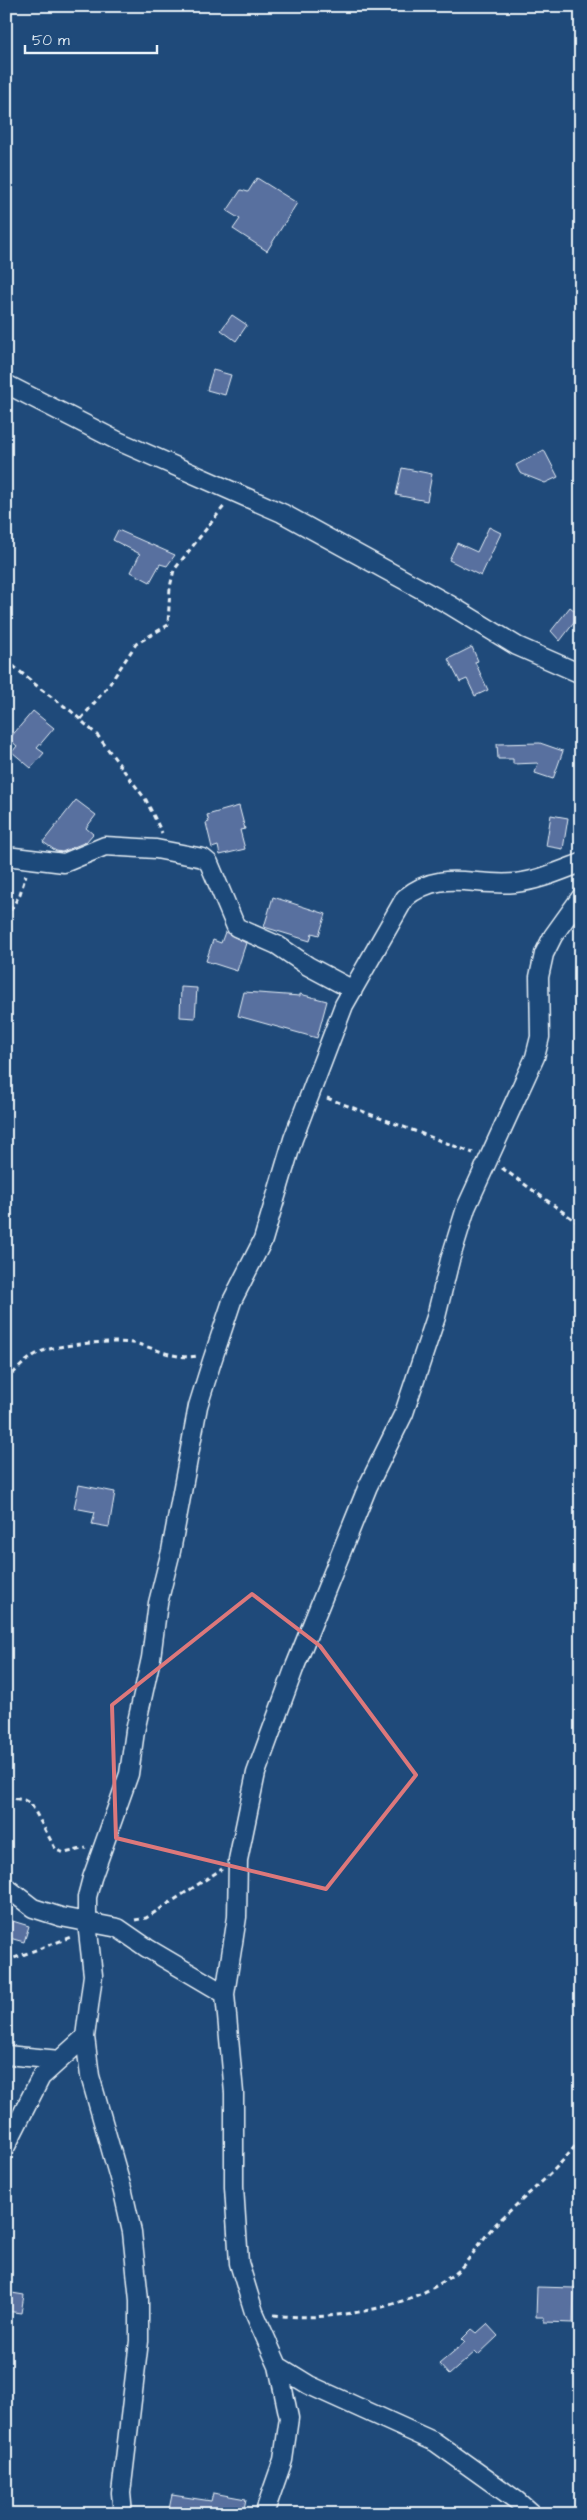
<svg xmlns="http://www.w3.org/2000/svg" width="587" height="2520" font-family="'Architects Daughter',sans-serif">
  <rect width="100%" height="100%" fill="#1f4a7a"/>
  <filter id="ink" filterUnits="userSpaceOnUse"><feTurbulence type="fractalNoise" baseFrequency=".02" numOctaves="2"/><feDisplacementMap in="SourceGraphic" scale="10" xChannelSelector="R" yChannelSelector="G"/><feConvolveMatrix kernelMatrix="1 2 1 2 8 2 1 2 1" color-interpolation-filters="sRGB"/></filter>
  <g filter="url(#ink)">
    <path fill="#596f9f" stroke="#e8f1f8" d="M257 178 297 203 267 251 233 229 240 219 227 211 241 190 248 192Z
      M232 315 247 325 236 341 221 330Z
      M213 370 231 375 225 395 207 390Z
      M544 450 558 477 545 483 520 473 516 465Z
      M402 468 432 474 427 501 396 495Z
      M489 527 501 533 481 576 449 560 457 543 477 552Z
      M118 530 175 555 167 566 160 564 150 582 131 572 140 554 113 540Z
      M570 607 580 615 560 641 551 631Z
      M472 647 478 661 475 662 488 690 475 696 467 679 460 682 448 659Z
      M33 711 54 728 37 748 44 753 31 768 12 752 17 746 9 739Z
      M540 743 563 751 553 779 535 773 538 763 513 764V759H498L497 744Z
      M76 800 96 815 86 828 93 834 86 842 62 852 56 851 43 842Z
      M239 806 245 829 240 830 245 849 220 855 218 846 212 848 206 823 209 822 207 815Z
      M551 815 568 818 563 849 546 846Z
      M273 897 326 914 319 935 312 933 310 941 264 927Z
      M225 932 246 943 237 971 206 961 213 940 221 943Z
      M181 987 197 988 195 1018 180 1017Z
      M244 992 300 996V994L327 1001 317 1038 238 1016Z
      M79 1485 115 1492 109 1527 92 1524 95 1512 74 1508Z
      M6 1919 29 1926 24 1942 6 1937Z
      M537 2287 574 2288 573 2323 544 2322V2317H536Z
      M6 2292 24 2295 21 2313 6 2311Z
      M487 2324 498 2336 478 2355 475 2352 449 2375 439 2364 465 2342 462 2339 472 2329 477 2333Z
      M213 2493 246 2499 243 2514H168L172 2495 211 2501Z"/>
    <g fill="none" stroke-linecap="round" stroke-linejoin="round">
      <g stroke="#e8f1f8" stroke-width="21">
        <path id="minor" d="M6 384 118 441 282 513 450 605 517 646 581 674
          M6 856 64 863 105 846 156 849 203 858 209 863 236 927 277 945 308 966 353 990
          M6 1887 33 1908 61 1917 118 1928 147 1948 225 1994
          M6 2055 60 2060
          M6 2146 41 2077 85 2037
          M278 2366 309 2385 435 2442 516 2500 532 2514
          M123 2514 121 2493 139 2341V2300L132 2232 123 2192 90 2076 85 2037 93 1975 87 1923V1897L92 1878 129 1774 135 1731 151 1658 158 1603 171 1551 198 1406 212 1361 232 1301 263 1240 293 1139 344 1005 405 898C441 868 473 887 515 883 537 881 560 871 581 863
          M264 2514 283 2460 289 2418 278 2366 254 2312 239 2263 234 2187V2093L225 1994 237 1917 238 1860 256 1773 294 1669 368 1486 404 1413 436 1317 450 1260 466 1208 535 1057 540 1037 539 977 544 954 553 936 581 897"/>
      </g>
      <path stroke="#e8f1f8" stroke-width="3" stroke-dasharray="5 4" stroke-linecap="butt" d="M6 660 42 690 71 711 98 736 146 800 162 833
        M81 719 109 685 136 644 168 625 170 587 174 570 225 505
        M6 918 20 894 26 875
        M327 1098 473 1153
        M502 1168 581 1225
        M6 1380C16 1371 26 1359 38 1353 57 1344 117 1339 138 1344 157 1349 176 1360 197 1356
        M6 1797 24 1800 31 1804 56 1850 65 1853 86 1848
        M135 1920 146 1918 222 1869
        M6 1961 71 1937
        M274 2315C329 2322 411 2309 455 2273 473 2258 482 2237 499 2221 528 2193 558 2171 581 2138
        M580 2514 581 2508"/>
      <use href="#minor" stroke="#1f4a7a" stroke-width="18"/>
    </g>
  </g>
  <path fill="none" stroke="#dd787b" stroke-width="4" stroke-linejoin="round" d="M252 1594 320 1646 416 1775 326 1889 116 1838 112 1705Z"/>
  <rect width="587" height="2520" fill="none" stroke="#1f4a7a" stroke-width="25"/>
  <rect x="12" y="12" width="562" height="2495" fill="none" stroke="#e8f1f8" stroke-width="2" filter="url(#ink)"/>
  <path d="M25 45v8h132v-8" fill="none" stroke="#e8f1f8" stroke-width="2.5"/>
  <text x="32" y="45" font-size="15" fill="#e8f1f8" stroke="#1f4a7a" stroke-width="4" paint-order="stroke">50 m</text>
</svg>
